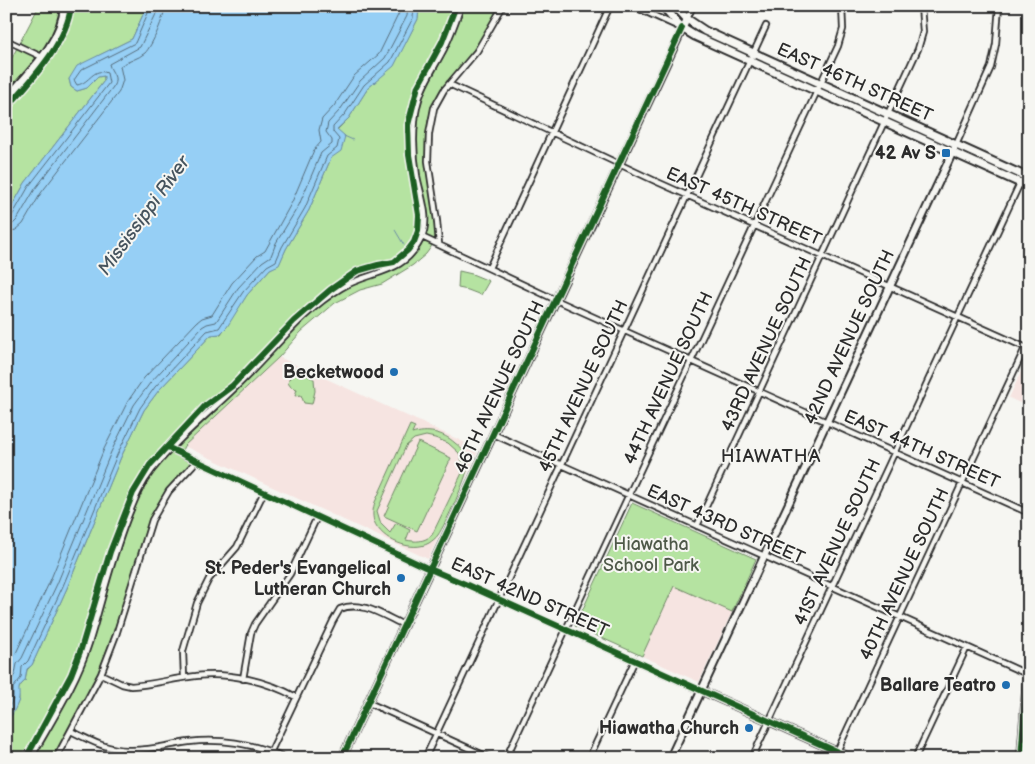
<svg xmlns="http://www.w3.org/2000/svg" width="1035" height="764" font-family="'Balsamiq Sans',sans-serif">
  <rect width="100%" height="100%" fill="#f6f6f2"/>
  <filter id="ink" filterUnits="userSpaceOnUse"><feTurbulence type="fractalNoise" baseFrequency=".02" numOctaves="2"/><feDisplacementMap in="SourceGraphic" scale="10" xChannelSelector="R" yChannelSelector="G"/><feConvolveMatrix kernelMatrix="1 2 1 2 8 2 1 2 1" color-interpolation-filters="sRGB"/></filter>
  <g filter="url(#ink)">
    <path fill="#f6e4e1" d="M279 357 479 449 428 559 184 446Z
      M1028 357H1029V407L1009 398Z
      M674 585 732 612 699 682 642 656Z"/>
    <path fill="#b5e3a1" stroke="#708766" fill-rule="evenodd" d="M39 6H147L132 39 98 56 69 79 71 87 77 91 87 88 97 77 104 76V81L25 183 6 217V69Z
      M419 6H500L488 29 471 53 439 92 428 119 425 142 426 166 437 232 431 247 426 254 413 265 382 284 360 290 335 303 301 332 279 357 184 446 179 457 191 463 166 489 150 518 113 634 98 673 53 758H6V725L19 700 18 690 21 685 25 681 27 670 32 665 67 588 121 457 144 410 159 390 211 335 221 334 247 295 270 269 279 264 286 249 309 210 331 158 337 130 349 118 368 88 394 65 418 19Z
      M459 271 472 274 489 281 481 295 468 290 458 288Z
      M295 369 314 379 315 391 312 404 304 403 301 395 295 396 297 389 291 387 288 383 292 371Z
      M410 425 415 427 412 434C427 429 443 432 455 443 462 448 468 456 468 465 468 476 445 525 438 535 436 538 432 541 429 543 412 553 381 540 374 521 372 515 373 508 375 502ZM426 436 435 438 448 443 459 453 462 461V473L432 535C424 542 416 542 406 540L410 530 396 523 390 533 381 524 377 511 406 446 414 439Z
      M418 442 451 458 417 531 384 516Z
      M632 503 756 559 732 612 674 586 642 656 575 626Z"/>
    <path fill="#96cff5" stroke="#6b8da4" d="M147 6H419L418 19 394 66 368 88 349 118 337 129 345 136 341 151 331 158 309 210 286 249 279 265 270 269 247 295 227 327 220 334 211 335 159 390 144 410 121 457 67 588 32 665 27 669 25 681C16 688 20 689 19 699 17 707 10 718 6 725V217L25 183 104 81V76L98 77 87 88 77 91 71 87 69 79 77 66 132 39Z"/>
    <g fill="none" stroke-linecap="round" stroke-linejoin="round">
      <path stroke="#566d7c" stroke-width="1" d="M6 218 12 216 29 186 109 83 107 73C93 67 90 83 77 85L74 80 81 70 135 43 151 6
        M6 225 13 224 17 220 35 189 113 87C119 76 111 73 109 64L140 47 157 12V6
        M6 232 16 230 23 224 41 193 119 92 123 80 120 66C128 61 138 59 145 53 152 46 165 16 165 6
        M6 673 10 661 16 653 50 581 104 449 128 401 144 378 197 322 202 318 212 315 232 283 257 256 265 251 292 202 314 150 321 142 319 130 322 119 334 106 354 76 379 54 399 13 400 6
        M6 699 8 686 15 674 17 664 22 658 57 584 111 452 134 405 150 383 202 327 207 324 216 322 238 288 262 262 271 256 276 243 299 205 321 153 332 144V140L326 132 328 123 340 110 360 81 385 58 407 16 408 6
        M6 714 13 699V688L21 678 22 667 28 661 63 586 117 455 140 408 155 387 207 331 219 328 243 292 267 266 276 261 282 247 305 208 327 156 337 148 339 139 333 132V127L345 114 364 85 390 62 413 18 414 6"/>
      <path stroke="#6b8da4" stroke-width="1" d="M344 136 353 140
        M395 230 404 245"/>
      <g stroke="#2b2b2b" stroke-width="8">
        <path id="street" d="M633 6 679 27
          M677 6 685 8 689 6
          M687 19 693 6
          M6 40 42 57
          M449 84 653 180 1029 349
          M956 145 991 67 996 44 999 6
          M422 237 556 300 1029 513
          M439 244 437 221 428 161 429 134 434 108 444 90 477 51 503 6
          M489 268 610 6
          M493 434 1029 675
          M171 449 425 567 465 584 702 691
          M697 526 918 49 923 32 921 6
          M101 674 122 684 131 686C153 685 174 678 196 676 229 672 267 681 296 697
          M184 677 183 651 197 603 209 579 237 547 264 492
          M243 679 251 633 255 624 290 574 317 517
          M369 703 490 758
          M71 731C89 740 107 750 128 750 149 751 168 745 189 742 222 738 255 744 286 758
          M158 749 160 758
          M271 751 333 621 340 609C362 600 384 616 404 625
          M31 758C52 720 76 684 89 643 102 601 111 560 127 519 134 502 140 485 152 470 180 435 216 408 247 376 277 346 304 310 341 288 371 270 403 276 421 239 431 219 421 197 417 176 414 158 413 139 415 121 417 91 431 74 444 49 451 35 456 21 461 6
          M56 758 101 674 116 635 152 520 169 491 193 465 196 460
          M425 758 766 26
          M506 758 838 46 843 29 842 6
          M589 758 635 660
          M752 758 1021 181
          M834 758 1025 348
          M915 758 967 647"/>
      </g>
      <g stroke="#2b2b2b" stroke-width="10">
        <path id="secondary" d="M6 99C28 73 62 43 64 6
          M702 691 851 758
          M342 758 687 19
          M670 758 956 145
          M1021 758 1029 654"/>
      </g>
      <g stroke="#2b2b2b" stroke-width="11">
        <path id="primary" d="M663 6 682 28 695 36 1029 187
          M675 6 687 19 705 31 1029 178"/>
      </g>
      <use href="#street" stroke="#f6f6f2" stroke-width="4.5"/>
      <use href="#secondary" stroke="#f6f6f2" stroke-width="6"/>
      <use href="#primary" stroke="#f6f6f2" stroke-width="7"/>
      <g stroke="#f6f6f2" stroke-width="9">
        <path id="cycleway" d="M6 109C30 81 67 44 71 6
          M171 449 425 567 465 584 851 758
          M26 758 71 675 81 649 110 552 133 493 150 465 205 406 232 386 294 321 330 290 357 271 378 265 394 262 408 250 414 242 418 231 419 215 409 155 408 125 418 86 442 42 456 6
          M342 758 682 28
          M1021 758 1029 654"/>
      </g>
      <use href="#cycleway" stroke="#1b5e20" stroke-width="6"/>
    </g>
  </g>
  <g fill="#1f6fb2" stroke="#f6f6f2" stroke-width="2">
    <rect x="941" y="148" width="10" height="10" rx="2.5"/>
    <circle cx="394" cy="372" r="5"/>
    <circle cx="401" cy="578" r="5"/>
    <circle cx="1006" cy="685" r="5"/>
    <circle cx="749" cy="728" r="5"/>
  </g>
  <g text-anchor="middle" stroke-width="4" stroke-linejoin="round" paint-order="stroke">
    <g font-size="18" fill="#2b2b2b" stroke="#f6f6f2">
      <text transform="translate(855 82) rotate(24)" y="6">EAST 46TH STREET</text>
      <text transform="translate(744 206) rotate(24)" y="6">EAST 45TH STREET</text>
      <text transform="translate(849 337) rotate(-65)" y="6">42ND AVENUE SOUTH</text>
      <text transform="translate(766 344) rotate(-65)" y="6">43RD AVENUE SOUTH</text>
      <text transform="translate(668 378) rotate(-65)" y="6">44TH AVENUE SOUTH</text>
      <text transform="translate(583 386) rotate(-65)" y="6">45TH AVENUE SOUTH</text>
      <text transform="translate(499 387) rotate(-65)" y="6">46TH AVENUE SOUTH</text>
      <text transform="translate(922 449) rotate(24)" y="6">EAST 44TH STREET</text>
      <text transform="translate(726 524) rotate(24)" y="6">EAST 43RD STREET</text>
      <text transform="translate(837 542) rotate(-65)" y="6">41ST AVENUE SOUTH</text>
      <text transform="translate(904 574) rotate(-65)" y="6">40TH AVENUE SOUTH</text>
      <text transform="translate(530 597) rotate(24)" y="6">EAST 42ND STREET</text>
    </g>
    <g font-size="18" font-weight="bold" fill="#2b2b2b" stroke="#f6f6f2" text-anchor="end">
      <text x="936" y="159">42 Av S</text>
      <text x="384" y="378">Becketwood</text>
      <text x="391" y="574">St. Peder's Evangelical<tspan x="391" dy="21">Lutheran Church</tspan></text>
      <text x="996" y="691">Ballare Teatro</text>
      <text x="739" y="734">Hiawatha Church</text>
    </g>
    <g font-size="18" fill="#4e5948" stroke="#f6f6f2">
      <text x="651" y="550">Hiawatha<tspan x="651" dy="21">School Park</tspan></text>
    </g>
    <g font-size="19" font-style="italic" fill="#46545e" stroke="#f6f6f2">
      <text transform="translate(143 215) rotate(-54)" y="7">Mississippi River</text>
    </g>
    <g font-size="19" letter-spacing="1" fill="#2b2b2b" stroke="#f6f6f2">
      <text x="771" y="462">HIAWATHA</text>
    </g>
  </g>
  <rect width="1035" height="764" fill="none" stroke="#f6f6f2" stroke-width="25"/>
  <rect x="12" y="12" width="1010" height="739" fill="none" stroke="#2b2b2b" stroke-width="2" filter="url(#ink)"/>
</svg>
